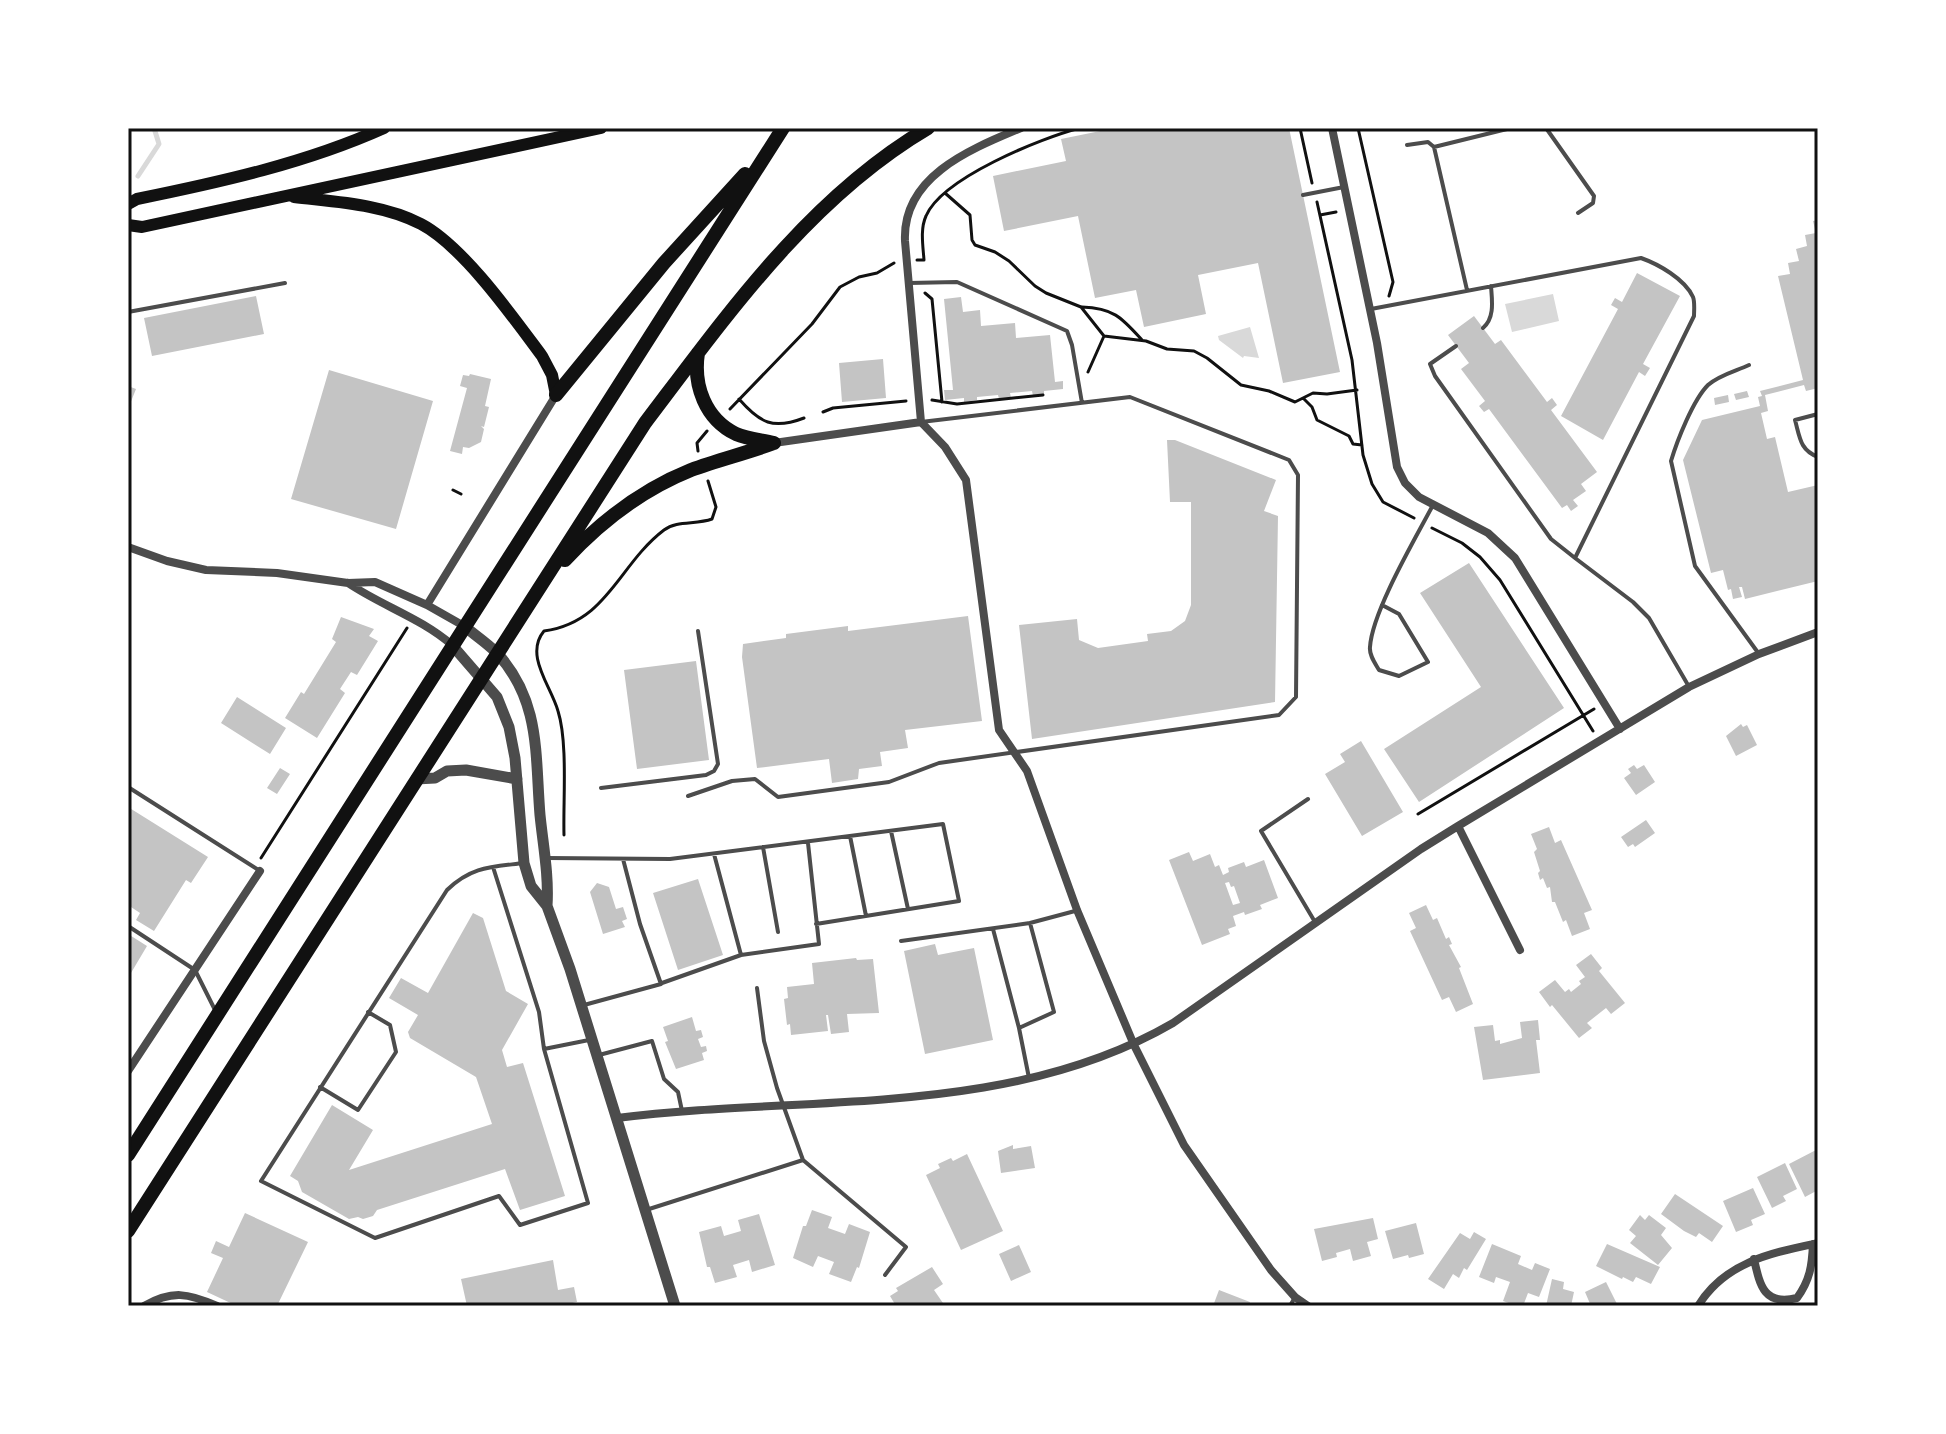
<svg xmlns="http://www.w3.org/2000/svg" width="1946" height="1434" font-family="Roboto,sans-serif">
  <rect width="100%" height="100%" fill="#fff"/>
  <path fill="#d9d9d9" d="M1553 294 1559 321 1512 332 1505 304Z
    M1250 327 1259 358 1244 356 1243 358 1219 340 1218 336Z"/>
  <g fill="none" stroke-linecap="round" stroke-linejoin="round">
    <path stroke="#d9d9d9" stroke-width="5" d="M138 176 159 144 154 128"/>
  </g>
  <path fill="#c4c4c4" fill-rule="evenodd" d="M1115 128H1289L1340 372 1283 383 1258 263 1198 275 1206 314 1144 327 1136 290 1095 298 1078 216 1004 231 993 176 1066 161 1061 139Z
    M1818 220V388L1806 391 1804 385 1765 395 1768 411 1761 413 1767 439 1775 437 1788 492 1818 485V581L1745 599 1742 587H1739L1742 597 1733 599 1731 589 1728 590 1723 570 1711 573 1683 460 1702 420 1760 406 1758 397 1762 396 1760 391 1803 380 1778 276 1790 274 1788 263 1799 261 1796 249 1807 246 1805 235 1816 233 1813 221Z
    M1637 273 1680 296 1643 364 1650 368 1645 376 1639 372 1603 440 1561 416 1618 309 1611 305 1615 298 1622 302Z
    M256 296 264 334 152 356 144 318Z
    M961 297 963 312 980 310 981 326 1015 323 1016 338 1050 335 1055 382 1063 381V389L1044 391V394L1033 396 1032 391 1010 393 1011 398 999 399 998 395 977 397V400L964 402V398L945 400 944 390H953L944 299Z
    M1474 316 1495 344 1501 340 1547 402 1552 398 1557 405 1551 410 1597 472 1581 484 1586 491 1573 500 1578 506 1571 511 1567 505 1562 508 1489 409 1484 412 1479 406 1485 401 1461 369 1469 363 1448 335Z
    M883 359 886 398 842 402 839 363Z
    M329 370 433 401 396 529 291 499Z
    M470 374 491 379 485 406 489 407 484 427 481 426 484 429 481 442 469 448 463 447 462 454 450 451 467 388 460 386 463 375 469 376Z
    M128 386 136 389 128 409Z
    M1747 391 1749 397 1736 400 1734 394Z
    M1728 395 1729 402 1715 405 1714 398Z
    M1167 440H1175L1276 480 1264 511 1278 516 1275 702 1032 739 1019 625 1077 619 1079 640 1098 648 1148 641 1147 634 1171 631 1185 621 1191 605V502H1170Z
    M1469 563 1564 708 1419 802 1384 749 1481 687 1420 593Z
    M968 616 982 721 905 730 908 748 880 752 882 766 859 769 858 779 832 783 829 759 757 768 742 657 743 644 786 638V634L848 626V631Z
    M341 617 374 629 369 636 378 641 357 675 351 672 340 689 345 693 317 738 285 718 301 692 304 694 336 642 332 639Z
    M696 661 709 760 637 769 624 670Z
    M237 697 286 728 270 754 221 723Z
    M1741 724 1743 727 1747 725 1757 745 1736 756 1726 736Z
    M1361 741 1403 812 1362 836 1325 774 1345 762 1340 754Z
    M1634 765 1637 769 1644 765 1655 782 1636 795 1624 778 1631 773 1628 769Z
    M280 768 290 774 277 794 267 788Z
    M128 807 208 857 191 883 186 880 154 931 136 920 140 913 128 905Z
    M1646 820 1655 833 1635 847 1633 844 1628 847 1621 837Z
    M1549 827 1555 843 1561 840 1592 910 1584 913 1590 929 1572 936 1566 920 1563 922 1555 902H1552L1550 887 1547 888 1543 878 1540 880 1538 873 1540 871 1534 852 1537 849 1531 834Z
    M1189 852 1193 861 1210 854 1215 867 1219 865 1223 875 1229 872 1228 868 1244 862 1246 867 1264 860 1278 898 1260 905 1262 909 1245 915 1244 912 1233 916 1236 926 1228 929 1230 934 1202 945 1169 860ZM1229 882 1231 887 1234 886 1240 903 1233 905 1225 883Z
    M698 879 723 955 678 970 653 893Z
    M597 883 609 887 616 909 623 907 627 919 622 921 625 927 603 934 590 892Z
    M1426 905 1433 920 1437 918 1446 939 1449 937 1452 944 1449 945 1461 967 1459 968 1473 1004 1456 1012 1449 997 1442 1000 1410 931 1416 928 1409 913Z
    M473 913 483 918 506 991 528 1004 502 1050 507 1067 523 1063 565 1196 520 1210 505 1169 377 1210 373 1216 363 1219 358 1217 349 1219 302 1192 298 1181 290 1176 332 1105 373 1130 349 1170 492 1124 476 1077 410 1038 408 1032 418 1015 389 998 401 978 428 993Z
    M128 934 147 946 128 978Z
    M935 944 938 955 974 948 993 1040 925 1054 904 951Z
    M1591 954 1602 968 1599 971 1625 1003 1611 1014 1606 1008 1587 1023 1592 1028 1579 1038 1552 1005 1550 1007 1539 992 1555 980 1565 992 1569 989 1571 992 1581 984 1579 981 1585 977 1576 965Z
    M856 958 857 960 873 959 879 1013 847 1014 849 1032 831 1034 828 1015H826L828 1031 791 1035 790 1024 787 1025 784 999 788 998 787 987 814 984 812 963Z
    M692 1017 696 1031 701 1030 703 1037 698 1039 701 1047 706 1046 707 1051 702 1053 704 1060 676 1069 665 1042 668 1041 663 1027Z
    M1538 1020 1540 1040H1536L1540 1073 1483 1080 1474 1027 1493 1025 1495 1041 1500 1040V1044L1522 1038 1520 1022Z
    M1013 1145V1149L1031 1146 1035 1168 1001 1173 998 1151Z
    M1816 1150 1818 1190 1805 1197 1789 1164Z
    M967 1154 1003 1231 961 1250 926 1175 940 1168 938 1164 951 1158 953 1161Z
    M1785 1163 1797 1189 1783 1196 1786 1201 1772 1208 1757 1177Z
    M1753 1188 1765 1214 1751 1220 1753 1225 1736 1232 1723 1201Z
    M1675 1194 1723 1226 1712 1242 1699 1233 1696 1237 1684 1231 1661 1214Z
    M812 1210 832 1217 828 1228 845 1234 849 1224 870 1232 859 1268 857 1267 851 1282 829 1274 834 1262 818 1256 813 1267 793 1258 803 1226H806Z
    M245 1213 308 1242 277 1306H237L207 1292 223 1258 211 1253 216 1241 229 1247Z
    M759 1214 775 1265 752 1272 749 1260 733 1265 737 1277 715 1283 710 1267H707L699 1232 721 1226 724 1236 741 1231 738 1220Z
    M1640 1215 1645 1220 1649 1215 1666 1228 1661 1235 1672 1248 1658 1265 1630 1243 1636 1236 1629 1230Z
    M1373 1218 1378 1239 1367 1242 1371 1256 1353 1261 1350 1249 1336 1253 1337 1257 1322 1261 1314 1229Z
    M1416 1223 1424 1254 1409 1258 1408 1255 1393 1259 1385 1231Z
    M1474 1232 1486 1239 1467 1270 1464 1268 1459 1278 1453 1274 1444 1289 1428 1279 1460 1233 1470 1239Z
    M1492 1244 1521 1256 1518 1264 1532 1270 1535 1263 1550 1269 1539 1297 1528 1293 1523 1306H1517L1503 1301 1510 1282 1496 1277 1494 1283 1479 1277Z
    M1607 1244 1660 1267 1651 1284 1636 1277 1633 1282 1623 1277 1622 1279 1596 1266Z
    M1019 1245 1031 1272 1011 1281 999 1254Z
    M553 1260 558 1290 574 1287 577 1302 559 1306H467L461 1279Z
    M932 1267 943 1284 934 1290 945 1306H896L890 1296 898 1291 896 1288Z
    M1552 1279 1564 1282 1563 1289 1574 1292 1571 1306H1546Z
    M1606 1282 1618 1306H1591L1585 1292Z
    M1219 1290 1250 1302 1249 1306H1213Z"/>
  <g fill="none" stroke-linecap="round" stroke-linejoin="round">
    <path stroke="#111" stroke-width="3" d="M1300 128 1312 183
      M1358 128 1393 282 1389 296
      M945 193 970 215 972 240 975 245 995 252 1009 261 1035 286 1046 293 1081 307 1104 336 1146 341 1167 349 1194 351 1207 358 1241 385 1269 391 1295 402 1313 393 1327 394 1357 390
      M1317 202 1352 360 1363 455 1372 484 1383 502 1414 518
      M1320 215 1336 212
      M917 260H924C923 246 920 229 926 216 942 178 1041 138 1080 128
      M925 293 932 299 942 402
      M1082 307C1114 308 1122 318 1142 340
      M1088 372 1104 336
      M739 399C760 423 773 430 804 418
      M1304 399 1312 407 1317 420 1349 436 1353 444 1362 445
      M932 400 957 404 1043 395
      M730 409 812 324 840 287 859 277 877 273 894 263
      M823 412 833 408 906 401
      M698 451 697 443 707 431
      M453 490 461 494
      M1432 528 1462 543 1480 557 1500 580 1593 731
      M1418 814 1594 709
      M564 835C563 801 568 743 558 711 551 686 524 655 544 631 608 622 618 565 664 530 677 520 696 525 712 519L716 507 708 481
      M261 858 407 628"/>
    <path stroke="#4c4c4c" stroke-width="4" d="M1546 128 1594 196 1593 203 1578 213
      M1407 145 1428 142 1434 147
      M1303 195 1344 187
      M909 283 957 282 1067 331 1072 345 1082 403
      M1467 290 1434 147 1511 128
      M1371 309 1641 258C1658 264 1685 279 1693 297 1695 302 1694 311 1694 316L1575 558 1633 602 1649 618 1688 685
      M128 312 285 283
      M1483 328C1495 318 1492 300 1491 286
      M1456 346 1430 364 1435 376 1551 539 1575 558
      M1749 365C1736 371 1719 375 1708 385 1693 400 1677 441 1671 461L1695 566 1759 654
      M1818 414 1795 420C1800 438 1800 450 1818 457
      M1382 605 1399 614 1428 662 1399 676 1379 670C1375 663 1369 655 1370 647 1372 612 1415 539 1433 505
      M128 787 260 871
      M601 788 706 775 714 771 718 764 698 631
      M688 796 732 781 755 779 778 797 889 782 939 763 1279 715 1296 697 1298 475 1289 460 1130 397 921 422
      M1308 799 1261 831 1315 922
      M891 831 908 909
      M850 836 866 916
      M763 847 778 932
      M547 858 670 859 943 824 959 901 816 924
      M493 867 539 1012 544 1049 588 1203 520 1225 499 1196 375 1238 261 1181 447 890C472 866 492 867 524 863
      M128 926 195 970 215 1010
      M993 929 1019 1028 1029 1078
      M901 941 1030 923 1075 911
      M741 955 819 944 808 843
      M662 983 741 955 714 854
      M757 988 764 1041 777 1088 803 1160 906 1247 885 1275
      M584 1005 661 984 640 924 623 859
      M1019 1028 1054 1012 1030 923
      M544 1049 589 1040
      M599 1055 652 1041 664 1079 678 1092 682 1111
      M320 1087 358 1110 396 1052 390 1025 368 1012
      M646 1210 803 1160
      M1290 1306 1295 1297"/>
    <path stroke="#4c4c4c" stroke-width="8" d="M1332 128 1377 343 1397 467 1405 483 1419 497 1488 533 1515 558 1620 729
      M921 422 945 447 966 480 999 730 1027 771 1077 910 1134 1045 1184 1145 1271 1270 1295 1297 1308 1306
      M921 422 905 241C902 176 971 149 1021 128
      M774 443 921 422
      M128 547 167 561 206 570 277 573 348 583 375 582 427 605 464 626
      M348 583C382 606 421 618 452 645
      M427 605 556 395
      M1458 826 1520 950
      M128 1071 260 871
      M617 1118C802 1094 1006 1120 1173 1023L1421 849 1458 826 1689 687 1759 654 1818 632
      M1754 1259C1760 1286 1764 1306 1797 1298 1810 1280 1812 1266 1813 1244
      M144 1306C172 1290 188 1293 217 1306
      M1698 1306C1725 1262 1771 1253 1818 1243"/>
    <path stroke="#4c4c4c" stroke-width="11" d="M464 626C475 635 487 643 497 653 541 701 535 755 540 815 543 845 549 875 547 906
      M452 645 497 697 509 727 515 758 524 863 531 886 547 906 570 969 675 1306
      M416 779 435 778 447 771 466 770 517 779"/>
    <path stroke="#111" stroke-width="12" d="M294 197C335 202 383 204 421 224 463 246 513 317 542 356L552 375 556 395
      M128 204 137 199C221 182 306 163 384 128
      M128 225 142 227 601 128"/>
    <path stroke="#111" stroke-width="14" d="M698 353C693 385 705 419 736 434 748 439 762 440 774 443
      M556 395 664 263 745 174
      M565 560C601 521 641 490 691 470 718 460 747 453 774 443
      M128 1155 783 128
      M128 1231 645 423C727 315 809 198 928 128"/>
  </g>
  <rect width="1946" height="1434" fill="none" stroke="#ffffff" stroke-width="260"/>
  <rect x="130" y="130" width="1686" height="1174" fill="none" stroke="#111" stroke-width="3"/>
</svg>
